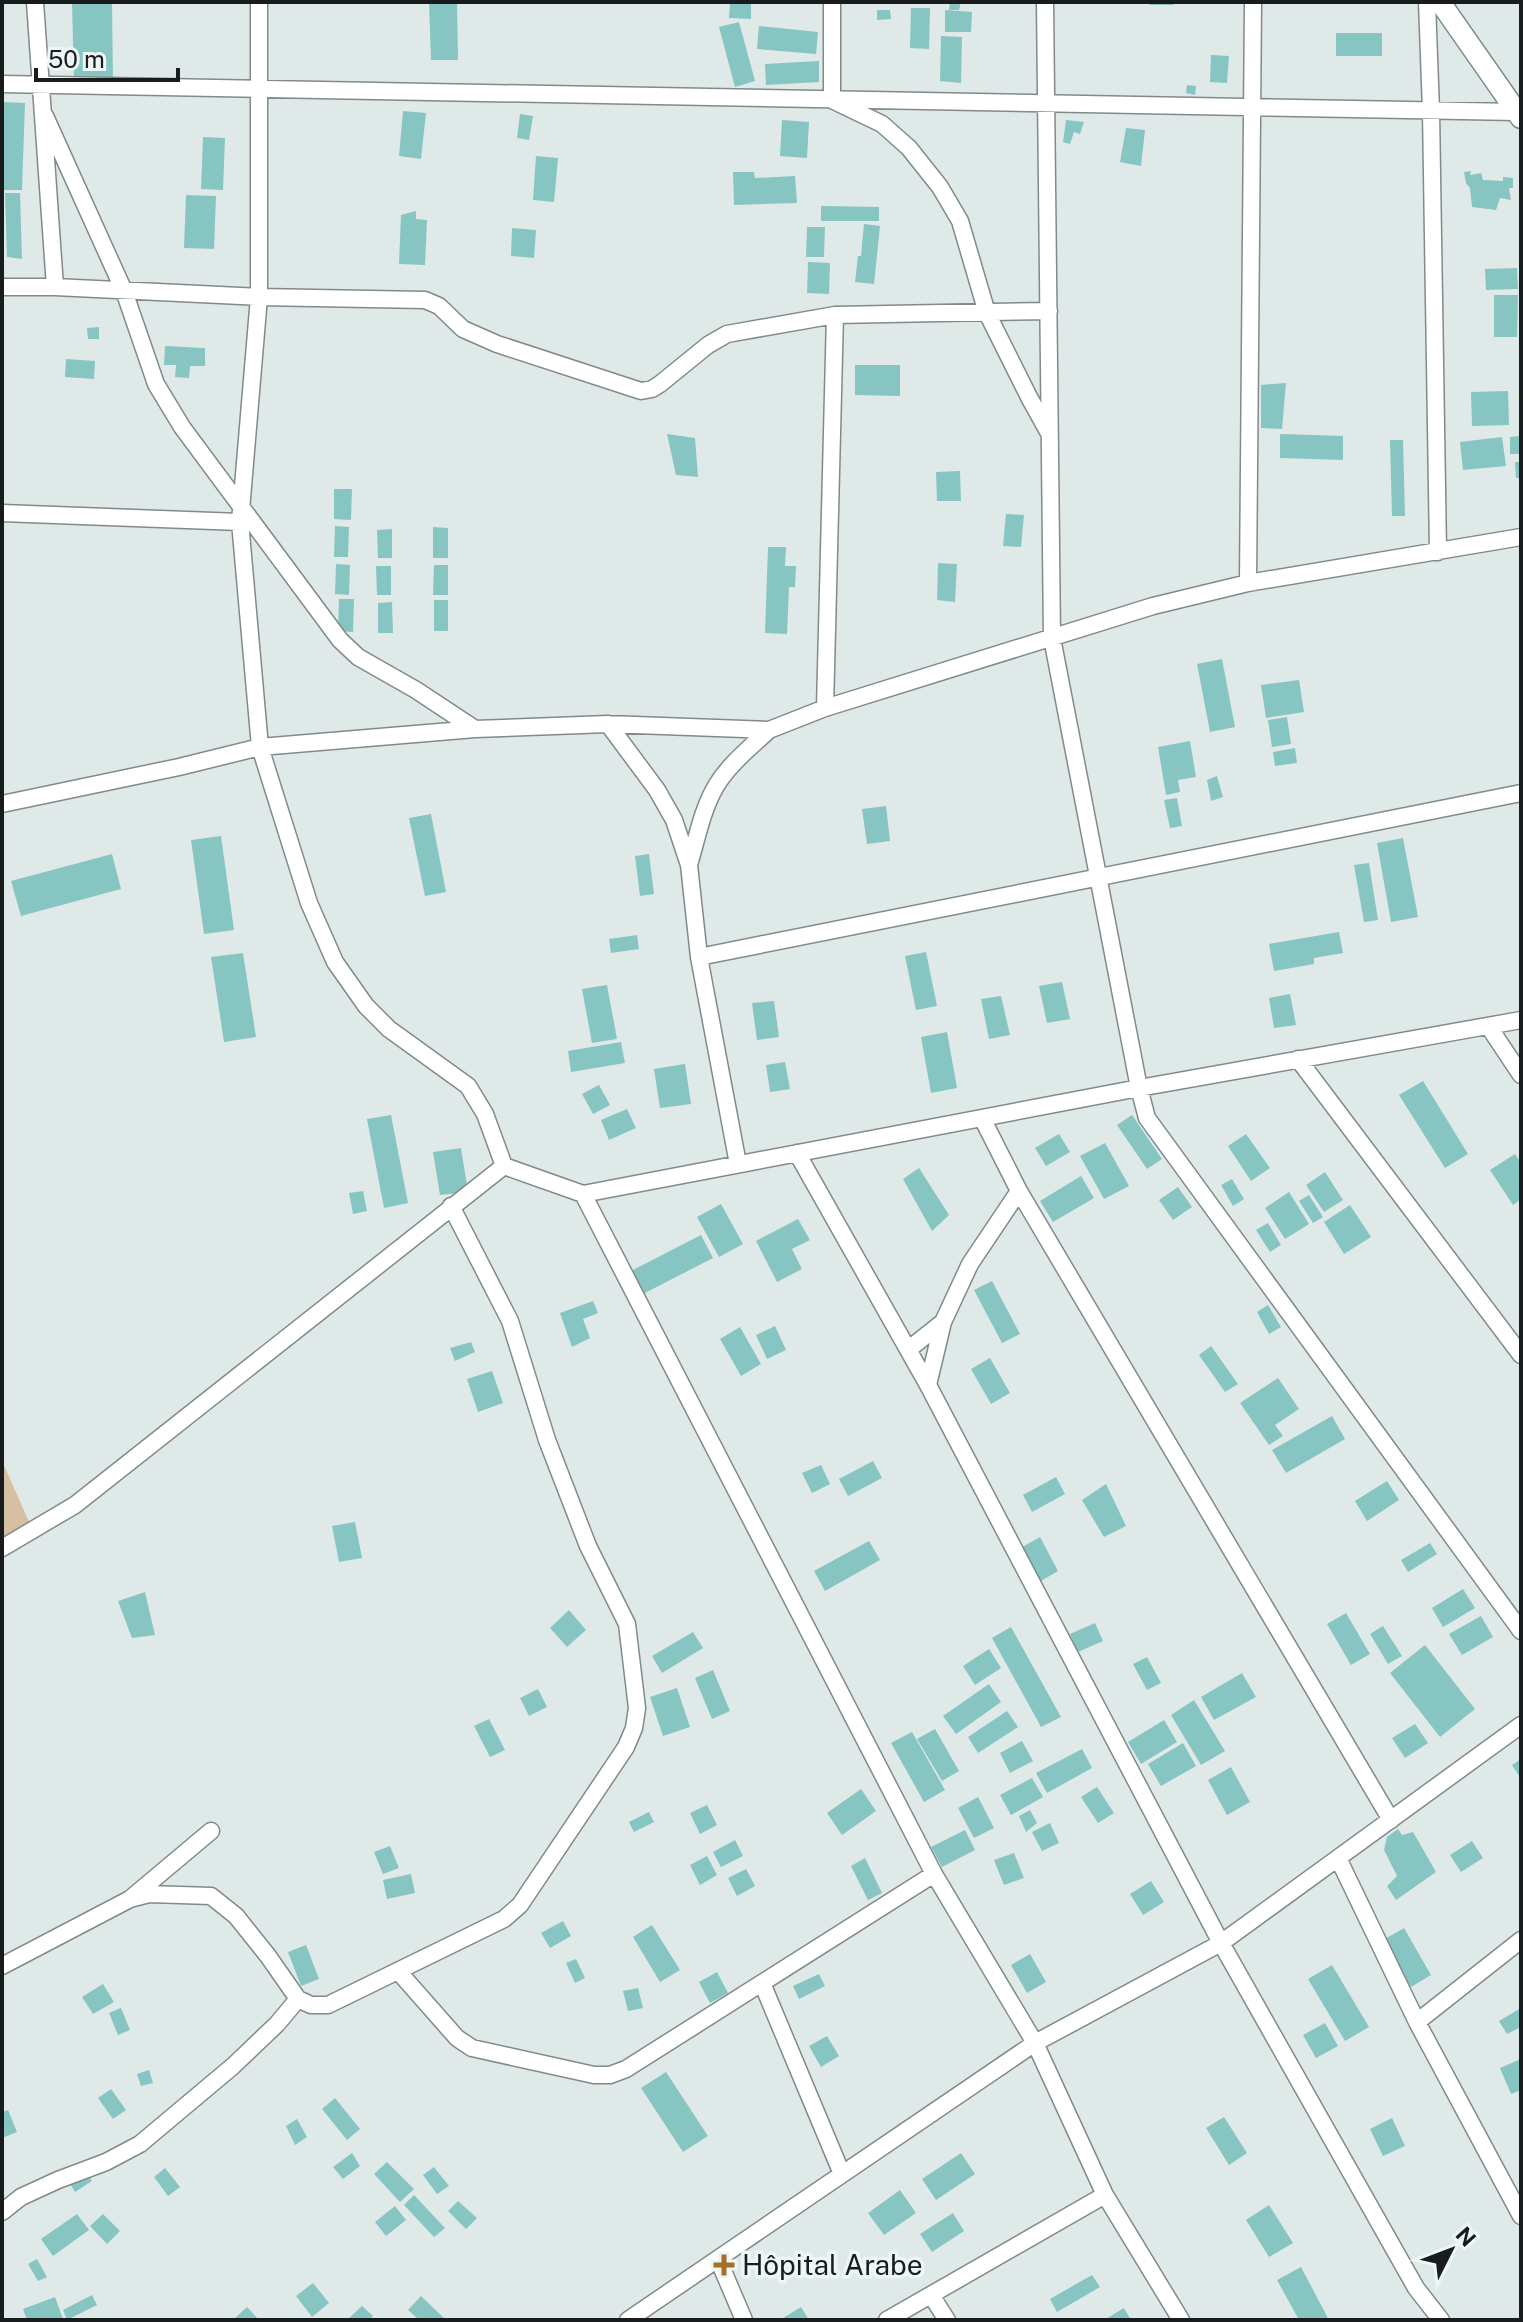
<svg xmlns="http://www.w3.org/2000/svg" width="1523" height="2322" font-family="'Public Sans',sans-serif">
  <rect width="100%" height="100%" fill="#dfe9e8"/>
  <path fill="#d7bfa2" d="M2 1461 30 1524 2 1537Z"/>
  <path fill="#87c5c2" d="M72 2H112L113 83H74Z
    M429 2H457L458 60H431Z
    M730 2H751V19L729 18Z
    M950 2H961L959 10H949Z
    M1150 2H1174V5H1150Z
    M911 8H930L929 49 910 48Z
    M877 10H890L891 19 877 20Z
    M945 10 972 12 971 32H945Z
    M739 22 755 81 735 87 719 27Z
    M759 26 818 32 816 54 757 49Z
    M1336 33H1382V56H1336Z
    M941 36 962 37 961 83 940 81Z
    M1211 55 1229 56 1227 83 1210 82Z
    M819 61V82L766 85 765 64Z
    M1187 85 1196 86 1195 95 1186 93Z
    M2 102 25 103 22 190H2Z
    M403 111 426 113 421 159 399 156Z
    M520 114 533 116 529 140 517 138Z
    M782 120 809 122 807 158 780 156Z
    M1066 120 1084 122 1080 134 1074 132 1070 144 1063 142Z
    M1126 128 1145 130 1141 166 1120 162Z
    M203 137 225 138 223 190 201 189Z
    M536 156 558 158 554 202 533 200Z
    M1471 171 1470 175 1481 173 1483 180 1503 181V177L1513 178V188H1509L1511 200 1500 198 1496 210 1472 207 1470 188 1466 183 1464 172Z
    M733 172H754L755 178 795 176 797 203 734 205Z
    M5 193H20L22 259 7 257Z
    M186 195 216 196 214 249 184 248Z
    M821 206 879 207V221H821Z
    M416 211V219L427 220 425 265 399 264 401 215Z
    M864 224 880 226 874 284 855 282 858 256H861Z
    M807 227H825L824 257H806Z
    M512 228 536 230 534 258 511 256Z
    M808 262 830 263 829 294 807 293Z
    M1517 268 1518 289 1486 290 1485 269Z
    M1494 295H1518L1517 337H1494Z
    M99 327V339H88L87 328Z
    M165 346 205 348V366H190L189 378 175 377 176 365H164Z
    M66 359 95 361 94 379 65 377Z
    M855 365H900V396L855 395Z
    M1286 383 1282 429 1261 428V385Z
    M1508 391 1509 425 1472 426 1471 392Z
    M667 434 695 438 698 477 676 475Z
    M1280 434 1343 436V460L1280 458Z
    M1521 436V454H1510V437Z
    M1502 437 1506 466 1463 470 1460 442Z
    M1390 440H1403L1405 516H1392Z
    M1515 462H1521V478H1516Z
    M960 471 961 501H937L936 472Z
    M334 489H352L351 520 334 519Z
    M1006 514 1024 515 1021 547 1003 546Z
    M335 526 349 527 348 557H334Z
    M433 527 448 528V558H433Z
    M392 529V558H378L377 530Z
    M768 547H786L785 566H796L795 587H789L787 634 765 633Z
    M938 563 957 564 955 602 937 600Z
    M336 564 350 565 349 595 335 594Z
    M434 565H448V595H433Z
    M376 566H391V595H377Z
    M339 599H354L353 632 338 631Z
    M434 600H448V631H434Z
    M392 602 393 633H378V603Z
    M1222 659 1235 727 1210 732 1197 664Z
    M1299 680 1304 712 1266 718 1261 685Z
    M1287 717 1291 744 1272 747 1268 720Z
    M1190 741 1196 777 1178 780 1180 792 1166 795 1158 747Z
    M1295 748 1297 763 1275 766 1273 752Z
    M1217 776 1223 797 1211 801 1207 780Z
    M1177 798 1182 826 1170 828 1164 800Z
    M886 806 890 841 867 844 862 809Z
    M431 814 446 892 425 896 409 818Z
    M221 836 234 930 204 934 191 840Z
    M1403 838 1418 917 1391 922 1377 843Z
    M112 854 121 889 21 916 11 881Z
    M649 854 654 894 640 896 635 856Z
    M1369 863 1378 920 1364 922 1354 865Z
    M1339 932 1343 953 1314 958V964L1274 971 1269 944Z
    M637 935 639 949 611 953 609 939Z
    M926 952 937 1006 916 1010 905 956Z
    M243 953 256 1037 224 1042 211 957Z
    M1062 982 1070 1019 1047 1023 1039 986Z
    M607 985 617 1039 592 1043 582 989Z
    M1290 994 1296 1025 1274 1028 1269 998Z
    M1001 996 1010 1035 989 1039 981 999Z
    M774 1001 779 1037 757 1040 752 1003Z
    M947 1032 957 1088 931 1093 921 1037Z
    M621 1042 625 1063 571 1072 568 1051Z
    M785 1062 790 1089 770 1092 766 1065Z
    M685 1064 691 1104 660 1108 654 1069Z
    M1423 1081 1468 1154 1445 1168 1399 1095Z
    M599 1085 610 1105 593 1114 582 1094Z
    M627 1109 636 1128 609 1140 601 1120Z
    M391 1115 408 1203 384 1208 367 1119Z
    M1132 1115 1162 1159 1147 1169 1117 1125Z
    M1059 1134 1070 1152 1046 1166 1035 1148Z
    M1246 1134 1270 1168 1251 1181 1228 1146Z
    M1105 1143 1129 1186 1104 1199 1080 1156Z
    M461 1148 468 1192 440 1195 433 1152Z
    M1515 1154 1521 1163V1199L1513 1205 1490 1170Z
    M919 1168 949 1215 932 1231 903 1179Z
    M1325 1172 1343 1200 1324 1212 1306 1185Z
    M1081 1176 1094 1198 1053 1222 1040 1201Z
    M1232 1179 1244 1199 1233 1206 1221 1185Z
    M1178 1187 1192 1207 1173 1220 1159 1200Z
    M363 1191 367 1211 353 1214 349 1193Z
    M1289 1192 1309 1224 1285 1239 1265 1208Z
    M1309 1195 1323 1217 1313 1223 1299 1201Z
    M721 1204 743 1244 719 1257 697 1217Z
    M1350 1205 1371 1237 1344 1254 1324 1222Z
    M798 1219 810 1240 792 1249 802 1269 777 1282 756 1241Z
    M1268 1223 1281 1245 1270 1252 1256 1230Z
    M701 1235 713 1258 643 1294 631 1271Z
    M992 1281 1020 1334 1002 1343 974 1290Z
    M593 1301 598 1313 583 1319 590 1338 572 1347 560 1313Z
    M1268 1305 1281 1327 1269 1334 1257 1312Z
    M775 1326 786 1350 767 1359 756 1335Z
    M740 1327 761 1364 741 1376 720 1339Z
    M471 1342 475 1352 455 1361 450 1348Z
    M1211 1346 1238 1384 1225 1392 1199 1355Z
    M990 1358 1010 1393 991 1404 971 1369Z
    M492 1371 503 1403 478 1412 467 1379Z
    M1278 1378 1299 1409 1275 1425 1283 1436 1269 1445 1240 1403Z
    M1332 1416 1345 1439 1286 1473 1272 1450Z
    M873 1461 882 1478 848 1496 839 1479Z
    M821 1465 830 1484 812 1493 802 1473Z
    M1056 1477 1065 1494 1032 1512 1023 1495Z
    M1387 1481 1399 1500 1367 1521 1355 1501Z
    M1106 1484 1126 1526 1104 1537 1082 1500Z
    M355 1522 362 1558 339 1562 332 1526Z
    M1040 1537 1058 1571 1041 1581 1022 1547Z
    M869 1541 880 1560 825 1591 814 1571Z
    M1430 1543 1437 1554 1408 1572 1401 1560Z
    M1463 1589 1475 1608 1443 1627 1432 1608Z
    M145 1592 155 1635 132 1638 118 1601Z
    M569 1610 586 1630 567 1647 550 1628Z
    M1346 1613 1370 1654 1351 1665 1327 1624Z
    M1481 1616 1493 1637 1462 1655 1449 1634Z
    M1095 1623 1103 1641 1078 1652 1070 1634Z
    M1383 1626 1402 1656 1388 1664 1370 1634Z
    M1011 1627 1061 1717 1041 1727 992 1638Z
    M693 1632 703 1648 662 1673 652 1656Z
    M1425 1645 1475 1709 1440 1737 1390 1673Z
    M989 1649 1001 1668 975 1685 963 1666Z
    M1147 1657 1161 1683 1147 1690 1133 1664Z
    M713 1670 730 1711 712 1719 695 1678Z
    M1242 1673 1256 1697 1214 1720 1201 1697Z
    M989 1684 1001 1702 956 1734 943 1716Z
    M677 1688 690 1727 663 1736 650 1697Z
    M538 1689 547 1707 529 1716 520 1698Z
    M1194 1700 1225 1751 1201 1765 1171 1715Z
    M1007 1711 1018 1727 978 1753 968 1737Z
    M489 1719 505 1750 490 1757 474 1726Z
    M1164 1720 1177 1742 1141 1764 1128 1742Z
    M1415 1724 1428 1743 1405 1758 1392 1738Z
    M935 1729 959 1771 942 1781 917 1739Z
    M912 1732 945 1790 924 1802 891 1743Z
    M1022 1741 1033 1761 1010 1773 1000 1753Z
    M1183 1743 1196 1766 1161 1786 1148 1764Z
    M1082 1749 1092 1768 1047 1793 1036 1773Z
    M1521 1759V1779L1512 1765Z
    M1231 1767 1250 1802 1227 1815 1208 1780Z
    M1032 1778 1043 1797 1011 1815 1000 1795Z
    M1097 1787 1114 1813 1098 1823 1081 1797Z
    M861 1789 876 1811 842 1835 827 1813Z
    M978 1797 994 1828 974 1838 958 1808Z
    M707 1805 717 1825 700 1834 690 1813Z
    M1030 1810 1037 1823 1026 1832 1019 1816Z
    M649 1812 654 1822 634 1832 629 1822Z
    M1050 1823 1059 1843 1042 1851 1032 1832Z
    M1398 1829 1402 1835 1413 1832 1436 1872 1396 1900 1387 1886 1397 1876 1384 1850 1387 1837Z
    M965 1830 975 1850 942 1867 931 1847Z
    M735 1840 743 1856 721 1867 713 1852Z
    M1472 1841 1483 1858 1461 1872 1450 1855Z
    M390 1846 399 1868 383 1874 374 1852Z
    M1014 1853 1024 1878 1004 1885 994 1860Z
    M707 1856 717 1875 700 1885 690 1865Z
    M865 1858 882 1893 868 1900 851 1866Z
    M746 1869 755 1886 737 1896 728 1878Z
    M411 1874 415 1893 387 1899 383 1880Z
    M1151 1881 1164 1902 1143 1915 1130 1894Z
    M563 1921 571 1936 550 1948 541 1933Z
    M652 1925 680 1970 660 1982 633 1937Z
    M1404 1928 1431 1975 1411 1987 1383 1940Z
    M306 1945 319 1979 301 1986 288 1952Z
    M1030 1954 1046 1982 1027 1993 1011 1965Z
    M576 1959 585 1978 575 1983 566 1963Z
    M1332 1965 1369 2027 1345 2041 1308 1979Z
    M717 1972 728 1993 710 2003 699 1982Z
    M819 1974 825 1986 799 1999 793 1986Z
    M103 1984 114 2002 93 2014 82 1997Z
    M638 1988 643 2008 628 2011 623 1991Z
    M121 2008 130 2030 118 2035 109 2013Z
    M1521 2008V2027L1507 2034 1499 2021Z
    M1325 2023 1338 2046 1316 2058 1303 2035Z
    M827 2036 839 2056 821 2067 809 2046Z
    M1521 2059V2090L1511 2094 1500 2068Z
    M149 2070 153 2083 141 2086 137 2074Z
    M666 2072 708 2136 683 2152 641 2088Z
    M111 2089 126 2110 113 2119 98 2098Z
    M335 2098 360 2129 347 2140 322 2109Z
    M8 2110 17 2132 2 2138V2112Z
    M1224 2117 1247 2153 1229 2165 1206 2128Z
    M1392 2118 1405 2146 1383 2156 1370 2129Z
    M297 2119 307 2137 295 2145 286 2126Z
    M352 2153 360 2166 343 2179 333 2167Z
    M961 2153 975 2174 936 2200 922 2179Z
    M387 2162 414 2189 400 2202 374 2174Z
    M434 2167 449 2186 437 2194 423 2175Z
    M165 2168 180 2187 168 2196 154 2177Z
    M86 2172 92 2181 75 2192 69 2182Z
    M900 2190 916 2213 884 2235 868 2213Z
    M414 2195 445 2228 434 2237 404 2205Z
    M458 2201 477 2218 466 2229 448 2211Z
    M1269 2205 1293 2243 1269 2257 1246 2220Z
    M395 2206 406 2220 386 2236 375 2222Z
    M953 2213 964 2231 932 2252 920 2234Z
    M77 2214 89 2230 53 2256 41 2239Z
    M103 2214 120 2231 107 2244 90 2226Z
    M37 2259 47 2277 38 2281 28 2264Z
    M1301 2267 1329 2320H1299L1277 2280Z
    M1092 2275 1100 2287 1057 2312 1050 2299Z
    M313 2283 329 2303 312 2317 296 2296Z
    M92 2295 97 2305 67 2320 63 2310Z
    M421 2296 446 2320H419L408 2310Z
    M55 2297 63 2319 27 2320 23 2309Z
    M362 2306 373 2316 369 2320H347Z
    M247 2307 259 2320H233Z
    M801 2307 809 2320H785L783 2318Z
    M1124 2308 1131 2320H1104Z"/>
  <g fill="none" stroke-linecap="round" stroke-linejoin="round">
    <g stroke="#818a8a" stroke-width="19">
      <path id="minor" d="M35 2 55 287
        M259 2V297L240 522 260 747 309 903 335 962 366 1006 389 1029 468 1086 485 1114 504 1166 583 1194 1139 1088 1521 1020
        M832 2V100L882 124 909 148 940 187 960 221 987 313 1030 399 1049 433
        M1045 2 1052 638 1139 1088 1147 1118 1521 1631
        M1427 2 1431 111 1438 552
        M2 84 1517 112
        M45 116 124 291 156 384 182 427 340 640 358 657 416 690 475 729
        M2 287H55L259 297 425 300 439 306 463 329 497 344 641 391 652 389 660 384 708 345 727 334 835 315 1049 311
        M2 513 240 522
        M1248 583 1253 2
        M825 708 835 315
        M608 724 657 790 674 820 689 865 699 957 738 1164
        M2 804 179 767 260 747 475 729 608 724 769 730 825 708 1153 606 1248 583 1521 537
        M689 865C697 838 702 810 716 786 729 764 751 747 769 730
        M699 957 1521 793
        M1489 1027 1521 1075
        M1298 1059 1521 1355
        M982 1118 1019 1191 1391 1820
        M797 1153 928 1385 1221 1943 1416 2288 1441 2320
        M583 1194 934 1874 1035 2043 1105 2195 1181 2320
        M909 1349 943 1322
        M928 1385 943 1322 970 1264 1019 1191
        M2 1548 75 1505 504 1166
        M1338 1858 1417 2022 1521 2216
        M130 1899 149 1894 211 1896 236 1916 268 1956 298 1999 311 2005H328L504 1919 520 1905 626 1747 634 1728 637 1708 627 1624 588 1546 547 1440 510 1321 451 1206
        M2 1966 130 1899 211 1831
        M398 1971 457 2038 472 2048 594 2075H610L626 2069 934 1874
        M762 1983 842 2174
        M1417 2022 1521 1940
        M2 2212 21 2197 58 2180 106 2162 140 2144 233 2066 277 2024 298 1999
        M718 2259 744 2320
        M931 2295 947 2320
        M628 2320 1035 2043 1221 1943 1521 1725
        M887 2320 1105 2195"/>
    </g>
    <g stroke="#818a8a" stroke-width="23">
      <path id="tertiary" d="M1440 2 1521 118"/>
    </g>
    <use href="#minor" stroke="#fff" stroke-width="16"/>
    <use href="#tertiary" stroke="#fff" stroke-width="20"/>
  </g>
  <path fill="#a47029" stroke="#ecf6f5" stroke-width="3" d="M720 2253h8v8h8v8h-8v8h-8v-8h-8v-8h8z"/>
  <g text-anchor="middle" stroke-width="7" stroke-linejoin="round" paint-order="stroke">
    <g font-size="28" fill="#191c1c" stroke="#ecf6f5" text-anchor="start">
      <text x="742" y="2275">Hôpital Arabe</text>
    </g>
  </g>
  <rect width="1523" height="2322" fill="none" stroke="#191c1c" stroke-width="8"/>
  <g transform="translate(1451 2250) rotate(48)" stroke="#ecf6f5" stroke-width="6" paint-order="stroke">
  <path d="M0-6L14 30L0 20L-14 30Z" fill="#191c1c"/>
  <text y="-12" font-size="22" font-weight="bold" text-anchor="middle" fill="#191c1c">N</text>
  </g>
  <path d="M36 68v12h142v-12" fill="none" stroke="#191c1c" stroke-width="4"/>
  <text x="48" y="68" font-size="24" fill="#191c1c" stroke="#ecf6f5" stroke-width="6" paint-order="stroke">50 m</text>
</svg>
